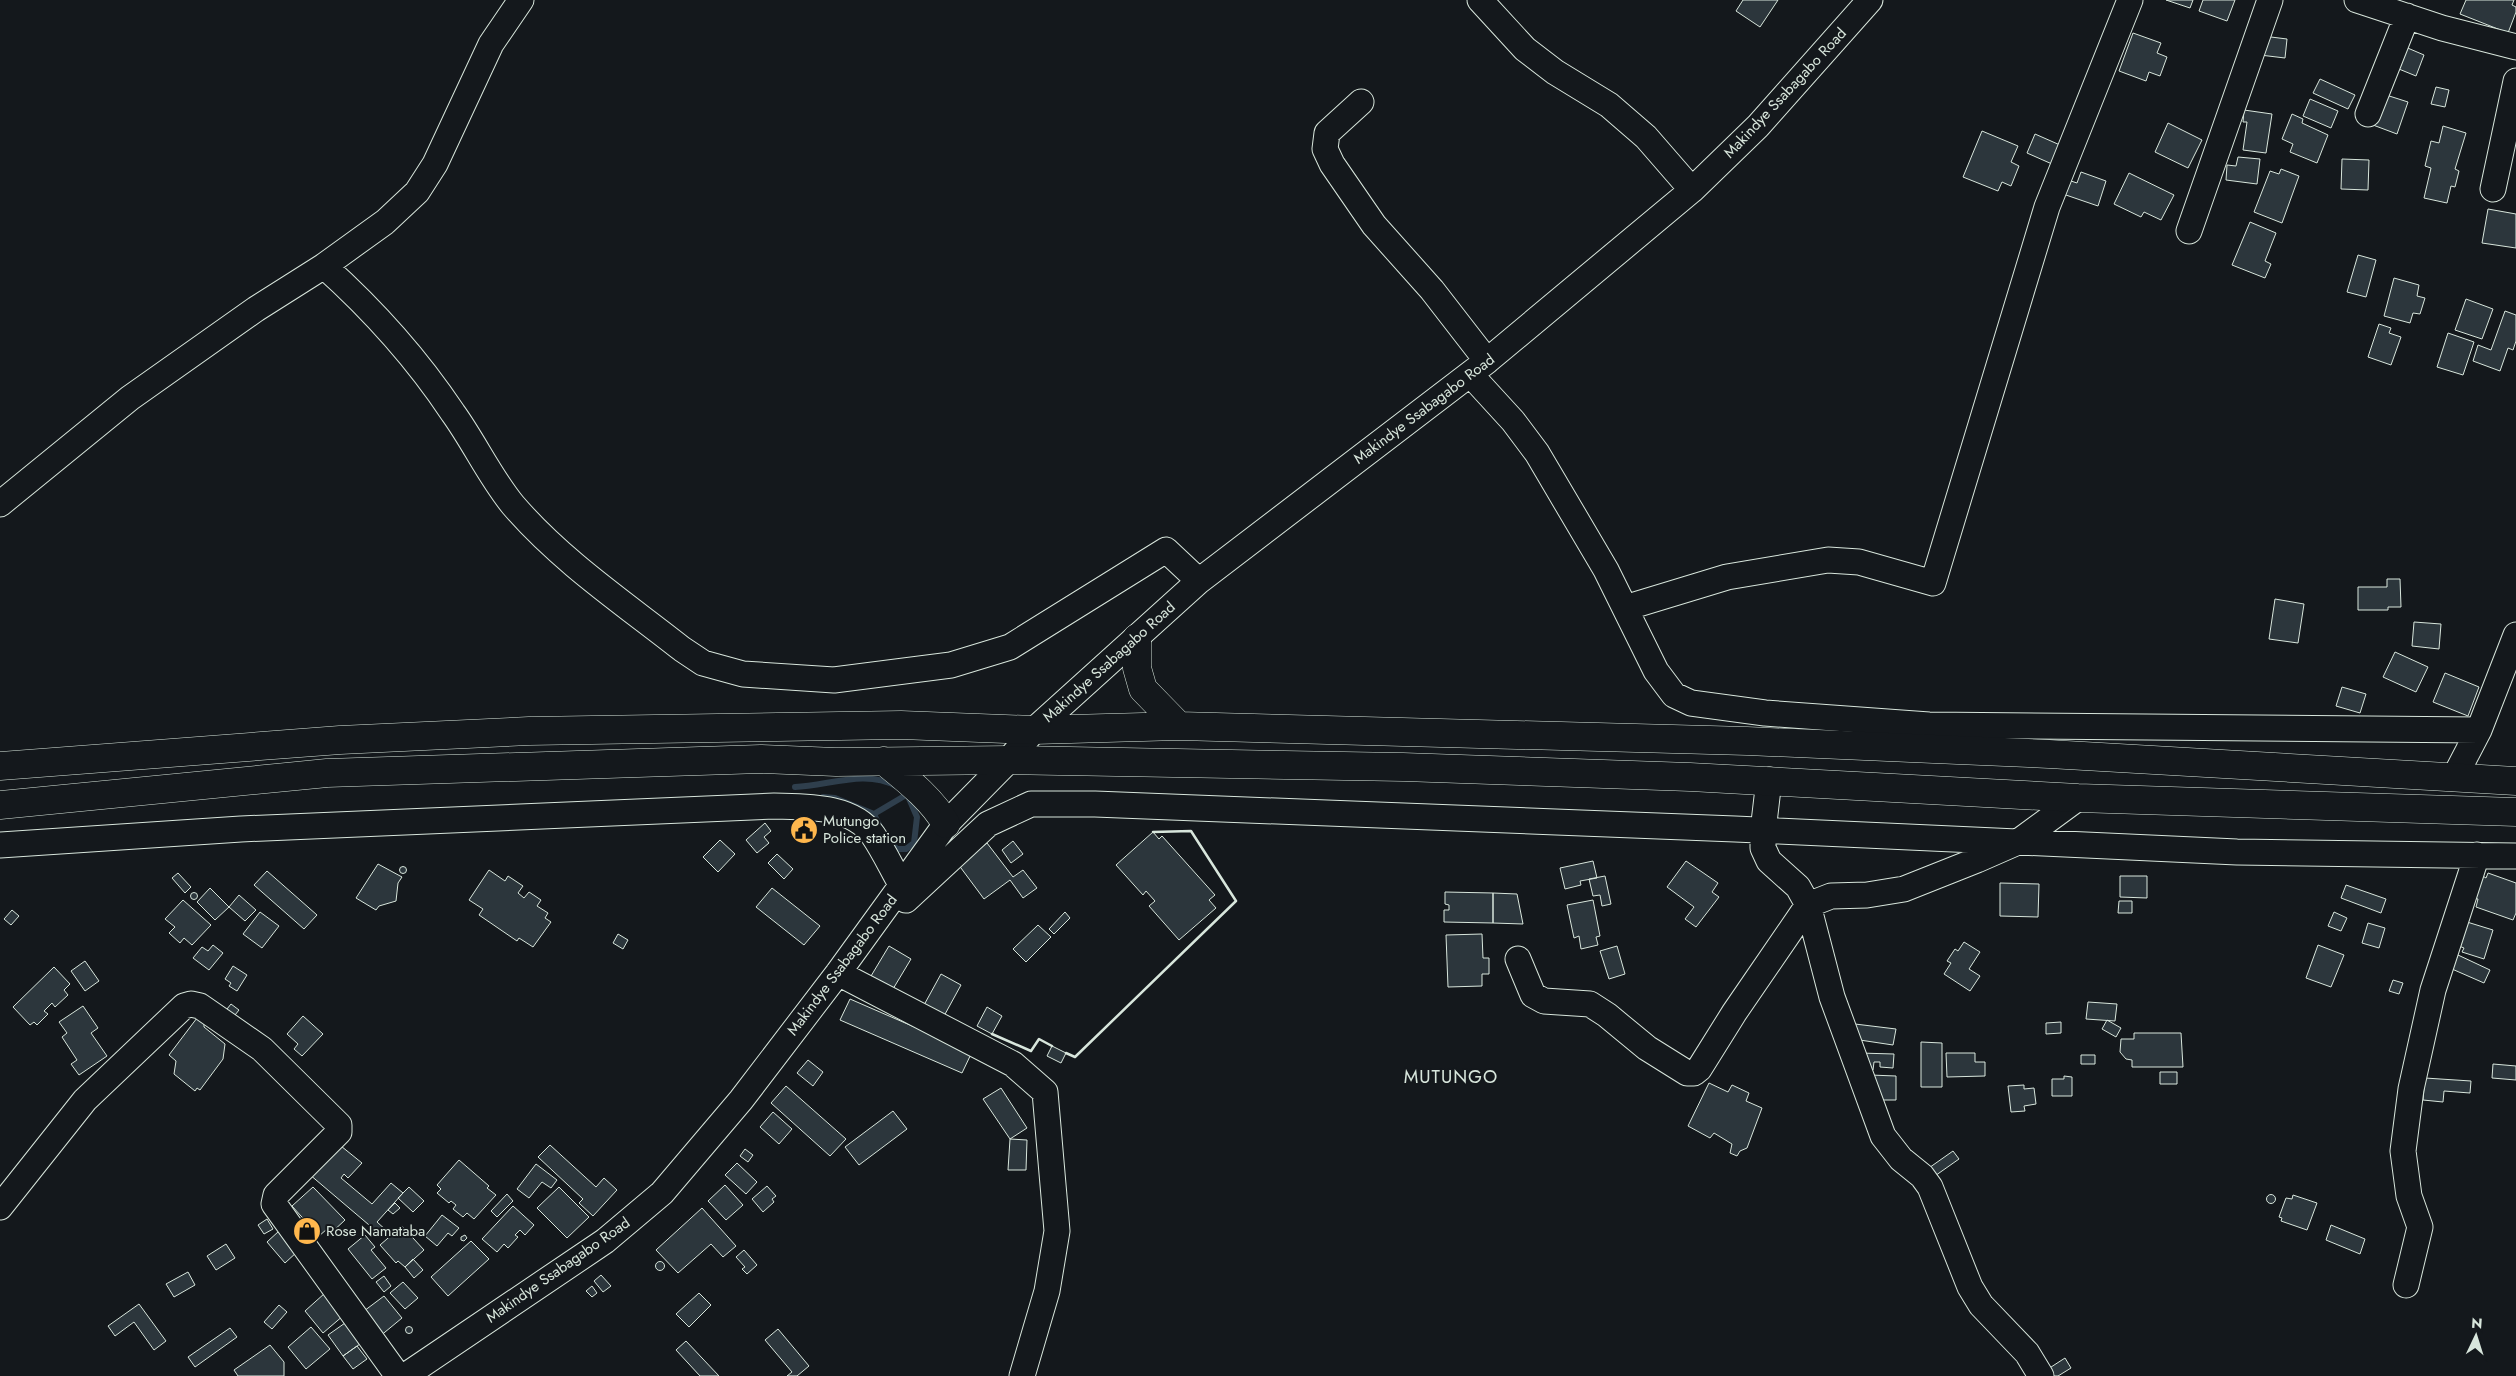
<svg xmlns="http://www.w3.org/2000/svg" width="2516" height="1376" font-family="Jost,sans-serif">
  <rect width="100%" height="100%" fill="#14181c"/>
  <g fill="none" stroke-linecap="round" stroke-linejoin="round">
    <path stroke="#2f3f4d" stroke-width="6" d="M795 787C828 786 865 769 896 786
      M823 797 835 798 874 814 880 827
      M874 814 906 795
      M889 841 897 849H906L914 843 917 817 908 796"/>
  </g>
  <path fill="#2c363c" stroke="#d8e6dc" d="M1743 0H1778L1760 27 1736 11Z
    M2166 0H2193L2190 8Z
    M2203 0H2235L2227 21 2199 11Z
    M2466 0H2514L2512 5 2516 7V12L2508 33 2460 14Z
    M2133 33 2161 43 2157 53 2167 57 2160 76 2149 72 2146 81 2119 71Z
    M2263 36 2287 39 2285 58 2260 55Z
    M2403 46 2424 55 2416 76 2394 67Z
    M2320 79 2355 95 2348 109 2313 93Z
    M2436 87 2449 90 2445 107 2431 104Z
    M2383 94 2408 102 2397 134 2373 125Z
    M2310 99 2338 111 2331 128 2303 116Z
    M2244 110 2272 114 2266 153 2243 150 2247 122H2243Z
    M2292 114 2303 119 2302 123 2328 135 2317 163 2290 152 2293 144 2282 139Z
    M2168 123 2202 140 2188 168 2155 152Z
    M2443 126 2466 133 2455 169 2459 171 2455 187 2451 186 2447 203 2424 198 2431 168 2425 166 2431 141 2439 143Z
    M1982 131 2018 146 2011 162 2019 166 2011 186 2002 182 1998 191 1963 177Z
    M2035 134 2060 145 2052 164 2027 153Z
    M2238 157 2260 159 2257 184 2226 180 2227 165 2236 166Z
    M2342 159 2369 160 2368 190 2341 189Z
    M2281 169 2299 176 2282 223 2254 212 2270 171 2279 174Z
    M2081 172 2106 181 2098 206 2063 194 2068 180 2077 183Z
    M2129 173 2174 195 2161 220 2144 212 2141 217 2114 204Z
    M2488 209 2516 214V248L2482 243Z
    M2250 222 2276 233 2265 261 2271 264 2265 278 2232 265Z
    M2358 255 2376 260 2366 297 2347 292Z
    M2394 278 2419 285 2417 296 2425 298 2420 314 2413 313 2410 323 2384 316Z
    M2466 299 2493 309 2482 339 2455 330Z
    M2505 311 2516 315V341L2513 350 2508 348 2500 371 2473 361 2478 345 2491 350Z
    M2379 324 2391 328 2389 333 2401 337 2391 365 2368 357Z
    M2448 333 2474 342 2463 375 2437 367Z
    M2387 579H2400L2401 607H2388V610H2358V587H2387Z
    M2275 599 2304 604 2298 643 2269 639Z
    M2414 622 2441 624 2439 649 2412 646Z
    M2395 652 2428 667 2416 692 2383 677Z
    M2445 673 2479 687 2468 716 2433 702Z
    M2342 687 2366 694 2360 713 2336 706Z
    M803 813 813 820 809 825 817 831 809 841 791 828Z
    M765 823 771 831 764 837 769 843 757 853 746 840Z
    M1153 832 1159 839 1162 836 1215 895 1209 900 1216 908 1179 940 1149 906 1155 901 1146 891 1143 895 1116 865Z
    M720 840 735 854 718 872 703 857Z
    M1013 841 1023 854 1011 863 1002 850Z
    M987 843 1013 877 1023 870 1037 888 1023 898 1010 880 984 899 958 864Z
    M777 854 793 869 784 879 768 863Z
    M1593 861 1597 878 1580 881 1581 885 1565 889 1560 868Z
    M1686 861 1718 883 1712 892 1719 897 1696 927 1685 919 1694 907 1667 887Z
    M378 864 402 877 398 883 396 901 379 906 376 910 356 898Z
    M399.5 870a3.5 3.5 0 1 1 7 0a3.5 3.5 0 1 1-7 0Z
    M489 870 505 881 508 876 523 886 518 893 524 898 529 892 541 900 537 906 548 913 545 918 551 922 533 947 519 938 517 941 479 915 483 909 469 900Z
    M267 871 317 915 304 929 254 885Z
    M178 873 191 887 185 893 172 878Z
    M2488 873 2516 883V913L2513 920 2476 907 2478 899 2473 898 2481 875 2486 878Z
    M1605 876 1611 904 1602 906 1600 895 1593 896 1589 879Z
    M2120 876H2147V898L2120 897Z
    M2000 883 2039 884 2038 917 2000 916Z
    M2346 885 2386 899 2381 913 2341 898Z
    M210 888 229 907 215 920 197 902Z
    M772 888 820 926 804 945 756 907Z
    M1445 892 1493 893V923L1444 922V910H1449V905L1445 904Z
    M190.5 896a3.5 3.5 0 1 1 7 0a3.5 3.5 0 1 1-7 0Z
    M1493 893 1517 894 1523 924 1493 923Z
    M239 895 256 910 245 921 229 907Z
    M183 900 211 925 192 945 184 938 180 943 169 933 175 927 165 919Z
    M1593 900 1600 936 1596 937 1598 945 1581 949 1579 936 1574 938 1567 905Z
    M2119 901H2132V913H2118Z
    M12 910 19 916 11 925 4 919Z
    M260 912 279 926 262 948 243 934Z
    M1065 912 1070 918 1054 934 1049 929Z
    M2334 912 2347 918 2341 931 2328 926Z
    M2467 922 2493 930 2484 959 2462 952 2464 948 2459 946Z
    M2368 923 2385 928 2379 948 2362 943Z
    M1038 925 1051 937 1026 962 1013 949Z
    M618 934 628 940 623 949 613 943Z
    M1482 934 1483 958H1489V974H1482V986L1448 987 1446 935Z
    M1964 942 1980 952 1969 969 1980 976 1970 991 1944 974 1951 963 1947 961 1955 949 1958 951Z
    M213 945 223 953 209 970 193 958 202 947 208 951Z
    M2318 945 2344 955 2331 987 2306 978Z
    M889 946 911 959 890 994 868 981Z
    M1617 946 1625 974 1609 979 1600 951Z
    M2458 955 2490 970 2484 983 2452 969Z
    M85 961 99 981 85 991 71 971Z
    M233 966 247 975 237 991 229 986 231 983 225 979Z
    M54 967 70 984 64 990 68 995 55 1007 52 1003 44 1011 48 1014 37 1025 34 1022 30 1025 13 1007Z
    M941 974 961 985 944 1016 924 1005Z
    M2393 980 2403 983 2399 994 2389 991Z
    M850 999 972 1052 962 1073 840 1020Z
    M2088 1002 2117 1004 2115 1021 2086 1019Z
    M231 1004 239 1010 231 1020 223 1014Z
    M83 1006 98 1028 91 1033 107 1056 79 1075 71 1064 77 1060 62 1037 67 1033 59 1022Z
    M987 1007 1002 1016 992 1034 977 1026Z
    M303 1016 323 1034 302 1056 294 1049 298 1044 287 1034Z
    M197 1018 204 1022V1027L225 1044 223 1059 200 1090 197 1088 195 1091 174 1074 176 1061 169 1055Z
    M2107 1020 2121 1028 2116 1037 2102 1029Z
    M2061 1022V1033L2046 1034V1023Z
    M1855 1024 1896 1029 1893 1045 1853 1039Z
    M2134 1033H2181L2183 1067H2132V1060L2126 1059 2120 1052 2121 1039H2134Z
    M1921 1042 1942 1043V1087H1921Z
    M1052 1046 1066 1053 1061 1063 1047 1056Z
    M1859 1053 1894 1054 1893 1068 1880 1067V1062H1874L1873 1070H1864Z
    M1946 1053H1975V1062H1985V1076L1947 1077Z
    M2081 1055H2095V1064H2081Z
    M808 1060 823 1072 813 1086 797 1073Z
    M2493 1064 2516 1066V1080L2492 1078Z
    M2160 1072H2177V1084H2160Z
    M1870 1075 1896 1076V1100H1875Z
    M2064 1076 2072 1077V1096H2052V1079H2064Z
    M2425 1078 2471 1081 2470 1093 2444 1091 2443 1102 2423 1100Z
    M1709 1083 1728 1092 1732 1085 1749 1093 1746 1101 1762 1108 1747 1148 1740 1151 1737 1156 1730 1153 1732 1144 1714 1133 1710 1138 1688 1126Z
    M2024 1085V1089L2034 1088 2036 1104 2024 1106 2025 1111 2011 1112 2008 1086Z
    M786 1086 846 1139 830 1156 771 1103Z
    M1001 1088 1027 1128 1010 1139 983 1099Z
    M893 1111 907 1129 859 1165 845 1147Z
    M773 1112 792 1129 779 1144 760 1127Z
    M1010 1139 1027 1140 1026 1170H1008Z
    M336 1142 362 1163 348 1178 344 1174 341 1178 372 1204 391 1183 403 1193 377 1222 387 1231 382 1236 309 1174Z
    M550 1145 596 1187 604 1178 617 1190 593 1216 579 1203 583 1199 538 1157Z
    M745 1149 753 1155 748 1162 740 1156Z
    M1953 1151 1959 1159 1932 1178 1926 1170Z
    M459 1160 489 1186 487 1188 496 1195 474 1219 467 1213 463 1217 453 1209 456 1205 451 1201 449 1203 437 1193 441 1189 437 1185Z
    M737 1163 757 1182 746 1194 725 1175Z
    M536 1164 557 1180 551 1188 542 1182 529 1198 517 1189Z
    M725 1185 743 1205 726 1220 708 1201Z
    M767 1186 776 1196 772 1199 774 1202 763 1212 752 1199Z
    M313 1187 345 1220 331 1233 327 1229 319 1236 292 1206Z
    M409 1187 424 1201 413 1212 398 1198Z
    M559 1187 589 1217 567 1238 537 1208Z
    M507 1194 513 1201 497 1217 491 1211Z
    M2266.5 1199a4.5 4.5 0 1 1 9 0a4.5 4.5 0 1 1-9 0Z
    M2293 1195 2317 1203 2307 1230 2281 1221 2282 1218 2279 1217 2286 1198 2292 1199Z
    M395 1203 400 1208 393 1214 388 1210Z
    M513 1206 534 1225 525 1235 520 1230 515 1235 518 1237 508 1248 504 1244 497 1252 482 1239Z
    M702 1208 736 1246 723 1257 711 1244 678 1273 656 1250Z
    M442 1215 459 1228 452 1236 448 1233 437 1246 425 1236Z
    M267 1219 273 1229 264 1234 258 1225Z
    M2331 1225 2365 1239 2360 1254 2326 1240Z
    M402 1226 424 1250 405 1267 398 1261 396 1263 380 1245Z
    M279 1231 298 1251 285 1263 267 1242Z
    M365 1235 375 1247 371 1250 386 1268 372 1279 348 1249Z
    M465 1235 467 1238 464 1241 461 1240V1237Z
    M471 1241 489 1259 448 1296 431 1277Z
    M226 1244 235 1258 216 1270 207 1256Z
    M744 1250 757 1265 747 1274 742 1269 745 1267 736 1257Z
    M413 1259 423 1270 414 1278 405 1267Z
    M655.5 1266a4.5 4.5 0 1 1 9 0a4.5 4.5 0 1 1-9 0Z
    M188 1272 195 1285 174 1297 166 1284Z
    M601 1275 611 1286 603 1292 594 1281Z
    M384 1276 391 1286 384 1292 376 1282Z
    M403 1282 418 1298 405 1309 390 1293Z
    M592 1286 597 1293 592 1297 586 1291Z
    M325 1293 344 1315 323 1333 305 1311Z
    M699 1293 711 1305 689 1327 676 1314Z
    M384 1296 402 1318 379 1337 360 1314Z
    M139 1304 166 1341 154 1350 134 1322 115 1336 108 1326Z
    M279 1305 287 1312 272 1329 264 1322Z
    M345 1323 360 1344 343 1356 328 1335Z
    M405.5 1330a3.5 3.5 0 1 1 7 0a3.5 3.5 0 1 1-7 0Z
    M311 1327 330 1349 306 1369 288 1347Z
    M230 1328 237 1337 195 1367 188 1357Z
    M778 1329 809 1366 797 1376H787L792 1372 765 1340Z
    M686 1341 719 1376H700L676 1350Z
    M270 1345 284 1362V1376H238L234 1370Z
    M357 1346 367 1359 353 1369 343 1356Z
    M2065 1358 2071 1368 2058 1376H2052L2048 1369Z"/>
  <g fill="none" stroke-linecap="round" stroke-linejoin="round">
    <g stroke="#d8e6dc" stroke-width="27">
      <path id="minor" d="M1480 0 1525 49 1555 72 1609 105 1646 137 1692 190
        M2357 0 2442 28 2516 47
        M1361 102 1327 133 1325 149 1332 164 1374 225 1432 290 1487 361
        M2368 114 2407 16
        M2493 189 2516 81
        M2189 231 2270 0
        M324 266C372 309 417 359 453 413 474 442 490 477 513 505 561 561 625 604 682 649L703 663 743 674 834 680 951 665 1010 647 1166 550 1199 581
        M1470 374 1513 421 1537 453 1606 570 1656 671 1674 695 1691 703 1765 713 1929 725 2479 730
        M0 504 130 398 256 309 324 266 385 222 417 192 435 164 491 44 521 0
        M1625 608 1727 577 1828 560 1859 562 1933 583 2047 207 2130 0
        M2454 778 2479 730 2516 635
        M1769 780 1763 831V848L1769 861 1798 887 1808 905 1832 997 1883 1136 1901 1159 1922 1176 1930 1187 1970 1287 1981 1305 2027 1353 2041 1376
        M0 845 241 829 774 806C806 807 852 805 873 835 884 851 892 869 902 886
        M906 900 988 824 1031 804H1095L1735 829 2237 852 2516 856
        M1518 959 1533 995 1544 1001 1590 1004 1607 1015 1647 1048 1687 1073H1694L1699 1069 1734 1013 1808 905 1831 896 1867 895 1904 889 1977 860 2018 842 2078 798
        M838 973 1013 1064 1045 1092 1057 1231 1047 1291 1022 1376
        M0 1207 85 1100 184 1006 191 1004 200 1006 262 1049 339 1125V1132L276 1195 274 1204 398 1376
        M2406 1285 2420 1227 2409 1196 2403 1151 2411 1089 2433 990 2477 855
        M405 1376 605 1241 662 1193 741 1100 838 973 946 824 1009 760 1034 730 1199 581 1487 361 1692 190 1758 126 1870 0"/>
    </g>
    <g stroke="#d8e6dc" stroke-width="29">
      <path id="highway" d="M1137 638V668L1143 689 1179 726
        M884 761C906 779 932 799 946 824
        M0 766 340 740 529 731 901 725 1034 730 1179 726 1747 741 2049 754 2516 781
        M0 805 327 773 761 759 836 762 1009 760 1403 767 1690 777 2078 798 2516 812"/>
    </g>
    <use href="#minor" stroke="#14181c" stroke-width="25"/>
    <use href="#highway" stroke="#14181c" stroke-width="28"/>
    <path stroke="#d8e6dc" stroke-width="2.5" d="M992 1034 1031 1051 1039 1039 1052 1046
      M1066 1053 1075 1057 1236 901 1191 831 1153 832"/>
  </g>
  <defs>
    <g id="civic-disc" transform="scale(1.4375)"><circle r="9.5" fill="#ffb74d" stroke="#14181c"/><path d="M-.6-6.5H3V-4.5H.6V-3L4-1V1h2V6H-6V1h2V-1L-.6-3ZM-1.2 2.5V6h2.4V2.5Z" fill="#111"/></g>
    <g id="shop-disc" transform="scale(1.4375)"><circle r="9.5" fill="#ffb74d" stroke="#14181c"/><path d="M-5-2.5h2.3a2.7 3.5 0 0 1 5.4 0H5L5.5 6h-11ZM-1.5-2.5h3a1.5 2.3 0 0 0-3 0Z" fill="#111"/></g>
  </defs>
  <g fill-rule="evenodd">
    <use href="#civic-disc" x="804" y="830"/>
    <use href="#shop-disc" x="307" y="1231"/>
  </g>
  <g text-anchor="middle" stroke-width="4" stroke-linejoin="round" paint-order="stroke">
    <g font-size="15" fill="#d8e6dc" stroke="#14181c">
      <text transform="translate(1785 93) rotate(-47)" y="5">Makindye Ssabagabo Road</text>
      <text transform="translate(1424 409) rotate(-37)" y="5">Makindye Ssabagabo Road</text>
      <text transform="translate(1109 662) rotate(-42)" y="5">Makindye Ssabagabo Road</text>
      <text transform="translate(842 965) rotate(-53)" y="5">Makindye Ssabagabo Road</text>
      <text transform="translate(558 1270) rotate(-35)" y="5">Makindye Ssabagabo Road</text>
    </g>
    <g font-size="15" fill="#d8e6dc" stroke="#14181c" text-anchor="start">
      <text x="823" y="826">Mutungo<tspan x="823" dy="17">Police station</tspan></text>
      <text x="326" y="1236">Rose Namataba</text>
    </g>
    <g font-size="18" letter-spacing="1" fill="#d8e6dc" stroke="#14181c">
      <text x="1451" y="1083">MUTUNGO</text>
    </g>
  </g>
  <g transform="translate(2476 1336) rotate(4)" stroke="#14181c" stroke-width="4" paint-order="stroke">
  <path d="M0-4L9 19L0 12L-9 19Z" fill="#d8e6dc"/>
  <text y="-8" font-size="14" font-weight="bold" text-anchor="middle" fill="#d8e6dc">N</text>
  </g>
</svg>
